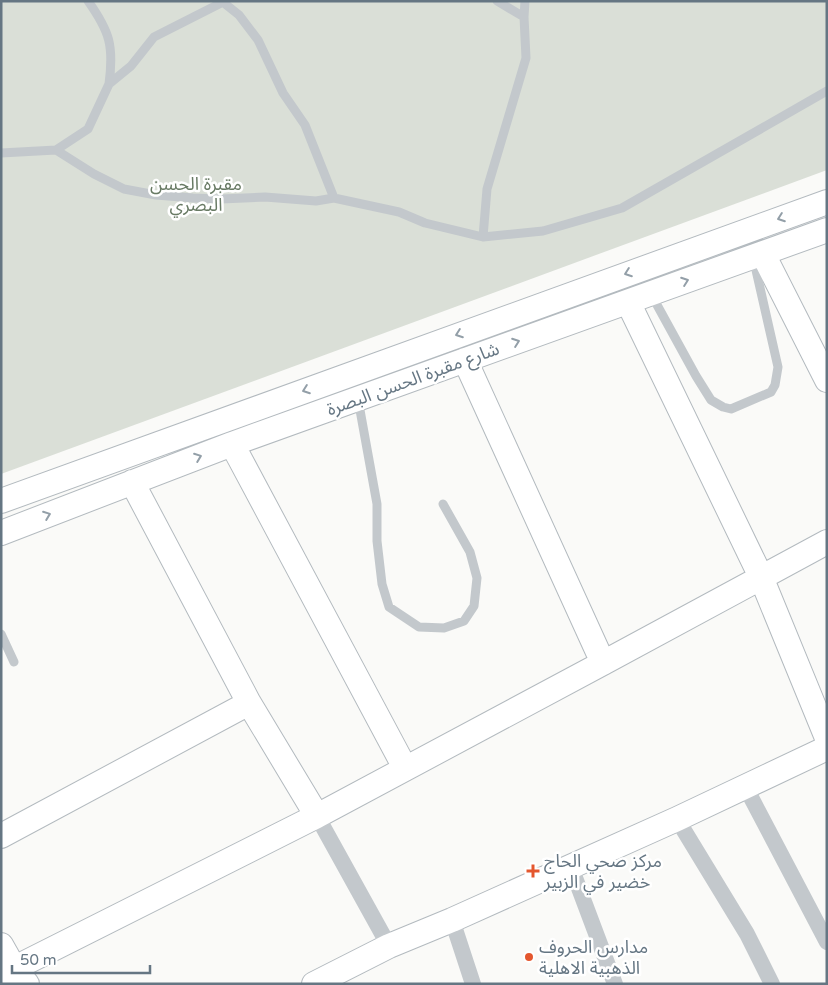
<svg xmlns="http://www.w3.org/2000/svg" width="828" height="985" font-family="'Varela Round','Noto Sans Arabic',sans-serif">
  <rect width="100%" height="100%" fill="#fafaf8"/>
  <path fill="#dadfd7" d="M1 1H827V170L1 474Z"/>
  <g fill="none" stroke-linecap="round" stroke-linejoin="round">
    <g stroke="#b3babf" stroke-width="26">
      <path id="secondary" d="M763 254 827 380
        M628 302 761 577 827 738
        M465 360 603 663
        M232 444 405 768
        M132 482 249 703 317 816
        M1 501 827 202
        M1 533 232 444 827 230
        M1 836 249 703
        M1 945 14 968 27 984
        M1 975 317 816 603 663 827 542
        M314 984 389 946 452 920 677 819 827 748"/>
    </g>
    <path stroke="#c3c8cc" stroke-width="9" d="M88 1C110 32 114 46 109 84
      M224 3 239 15 258 40 283 93 305 125 334 198
      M524 17 525 1
      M56 150 94 174 124 189 156 195 193 198 221 199 265 197 316 201 334 198 399 212 425 223 483 237 543 231 622 208 827 91
      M1 153 56 150 88 129 109 84 131 66 154 37 225 1
      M483 237 487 189 526 58 524 17 497 1
      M651 294 696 376 711 400 723 407 731 409 771 392 775 385 778 367 753 257
      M358 399 377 504V541L382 584 389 607 419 627 444 628 464 621 474 606 477 578 470 552 443 504
      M1 634 14 662"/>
    <path stroke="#c3c8cc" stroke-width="16" d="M745 786 827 942
      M317 816 389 946
      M677 819 747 934 772 984
      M571 867 615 984
      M452 920 473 984"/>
    <use href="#secondary" stroke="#fff" stroke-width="24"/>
  </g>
  <defs><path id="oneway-chevron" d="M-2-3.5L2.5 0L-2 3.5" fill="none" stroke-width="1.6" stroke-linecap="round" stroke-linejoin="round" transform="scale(1.25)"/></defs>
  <g stroke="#939fa8">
    <use href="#oneway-chevron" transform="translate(781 218) rotate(160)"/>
    <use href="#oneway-chevron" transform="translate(628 273) rotate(160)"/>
    <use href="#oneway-chevron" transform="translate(685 281) rotate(-20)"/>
    <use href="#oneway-chevron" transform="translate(459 334) rotate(160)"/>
    <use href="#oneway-chevron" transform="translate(516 342) rotate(-20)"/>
    <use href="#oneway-chevron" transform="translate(306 390) rotate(160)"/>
    <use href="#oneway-chevron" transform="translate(198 457) rotate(-21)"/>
    <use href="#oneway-chevron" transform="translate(47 515) rotate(-21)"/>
  </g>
  <g fill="#e4572e" stroke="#fff" stroke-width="2">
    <path d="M530.5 863.5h5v5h5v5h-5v5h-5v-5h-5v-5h5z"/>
    <circle cx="529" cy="957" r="5"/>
  </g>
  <g text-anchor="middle" stroke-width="5" stroke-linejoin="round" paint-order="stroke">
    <g font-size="18" fill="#687a64" stroke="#fff">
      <text x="196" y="190">مقبرة الحسن<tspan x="196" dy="21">البصري</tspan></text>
    </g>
    <g font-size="18" fill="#657683" stroke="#fff">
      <text transform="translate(413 379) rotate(-20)" y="6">شارع مقبرة الحسن البصرة</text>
    </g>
    <g font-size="18" fill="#657683" stroke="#fff" text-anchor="start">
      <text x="544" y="867">مركز صحي الحاج<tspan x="544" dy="21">خضير في الزبير</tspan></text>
      <text x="539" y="953">مدارس الحروف<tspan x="539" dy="21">الذهبية الاهلية</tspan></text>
    </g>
  </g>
  <rect width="828" height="985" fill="none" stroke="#657683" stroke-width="5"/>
  <path d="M12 965v8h138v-8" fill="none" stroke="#657683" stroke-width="2.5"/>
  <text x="20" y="965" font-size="15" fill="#657683" stroke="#ffffff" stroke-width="4" paint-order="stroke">50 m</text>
</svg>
